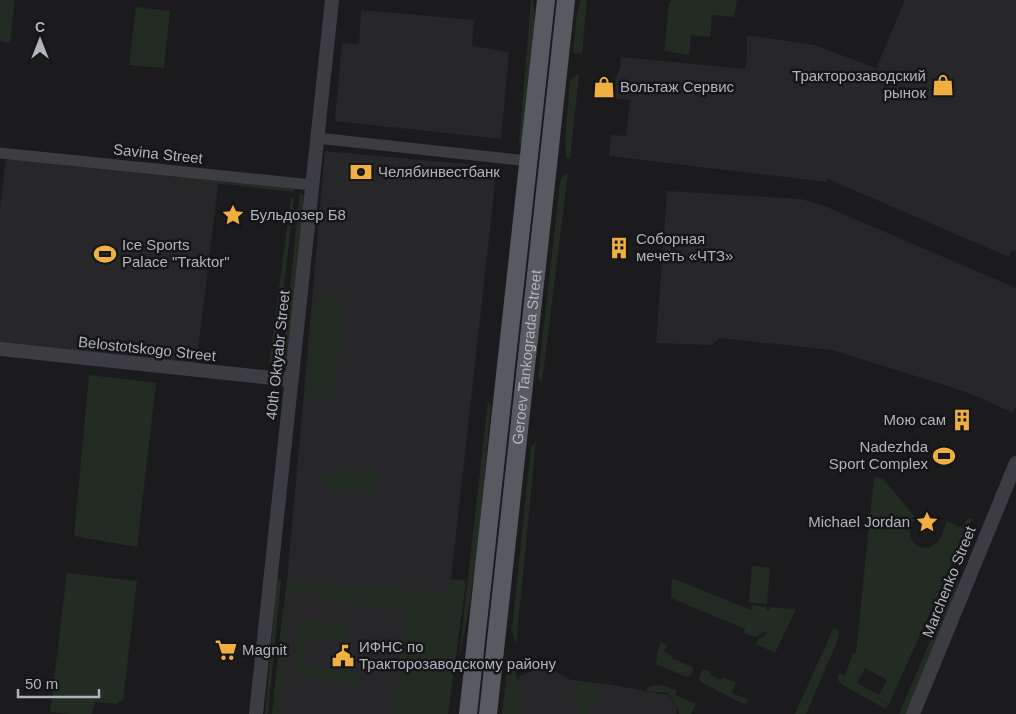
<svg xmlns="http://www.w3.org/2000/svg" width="1016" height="714" font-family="Helvetica,sans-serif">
  <rect width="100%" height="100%" fill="#1b1b1d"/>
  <path fill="#27272a" d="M905 0H1016V252L1012 250 1009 257 828 179 826 182 609 156 611 135 626 136 630 100 614 98 616 78 620 68 621 57 745 69 747 55V35L814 45 876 68 864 97Z
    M361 10 474 20 472 46 509 52 501 139 335 121 342 43 359 44Z
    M325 151 497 167 436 714H272L287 580 302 415Z
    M6 156 219 178 196 366 0 344V208Z
    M667 191 801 199 822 205 1016 288V406L1013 413 983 399 954 388 832 350 720 338 711 345 656 343Z
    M545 666 573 681 607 684 668 695 677 709 676 714H515L519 676Z"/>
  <path fill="#232c23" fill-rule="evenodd" d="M0 0H15L10 43 0 41Z
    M531 0H533L535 22 523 145 519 144Z
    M580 0H587L582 54 573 53 576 21Z
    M672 0H737L734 17 712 15 710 37 691 35 689 55 664 51 669 4Z
    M136 7 170 11 164 68 129 65Z
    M576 75H579L570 159 566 157 565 142 570 81Z
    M568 173 542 383 538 377 560 183 562 177Z
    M183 176 295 188 294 192 179 179Z
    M300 192 304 196 287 362 282 366Z
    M291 198H294L275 364H269Z
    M318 293 335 295 336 299H338L337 311 343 312 334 400 305 397 314 310 316 309Z
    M89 375 156 383 137 547 74 536Z
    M488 401 491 405C483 489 478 575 459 658Z
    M536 442 516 645 512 629 531 447Z
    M345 465 349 470 377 472 375 494 333 490 321 475Z
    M874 477 883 479 916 518C899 535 921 558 936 543 942 538 944 528 947 521L959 527H962L968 518 972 519 889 704 863 690 888 704 886 709 841 684 838 680V673L845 676 853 653H856ZM865 668 887 680 879 695 857 683Z
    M752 566 770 568 767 604 749 603Z
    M67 573 137 581 123 700 117 704 95 702 92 714H71L50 712Z
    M959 573 957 591 908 711 906 714H899Z
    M672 578 751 610 752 605 766 607 767 610H769L770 607 796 609 775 653 756 644 759 637 763 638 767 631 755 637 744 633 745 629 671 598Z
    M281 579 268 714H265L277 580Z
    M451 579 466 581 448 714H393L406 610 325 602 321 594 295 592 294 597 285 596 287 580 449 593Z
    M283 608H287L291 612 280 714H272Z
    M310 620 344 623 348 631V642L307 638 305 667 361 672 360 679 363 680 360 685 299 678C291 667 296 644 297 631 300 625 303 622 310 620Z
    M833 629 837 630 839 632 838 639 806 714H795Z
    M661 642 667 645 664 652 672 656 671 658 694 668 691 675 687 677 656 664 658 650Z
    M508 660C519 675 525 696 522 714H502Z
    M703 669 711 672 710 675 721 680 723 677 736 683 732 693 749 700 744 704C730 698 716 689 702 683L699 678Z
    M574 680 598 684 597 702 590 709 589 714H580L575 699 567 695 569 691 575 693 579 685 574 682Z
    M655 685 665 686 677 691 675 695 696 704 691 714H679V711L668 693 647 691V688Z"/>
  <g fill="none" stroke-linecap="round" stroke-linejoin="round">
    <path stroke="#3c3d42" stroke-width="11" d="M317 138 528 161
      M0 153 312 185"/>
    <path stroke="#3c3d42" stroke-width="14" d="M0 349 292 380
      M256 714 332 0
      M913 714 1016 463"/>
    <g stroke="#585a61" stroke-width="18">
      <path d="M468 714 546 0"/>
      <path id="s1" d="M488 714 566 0"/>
    </g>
  </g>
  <defs>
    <g id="shop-bare" transform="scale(1.725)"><path d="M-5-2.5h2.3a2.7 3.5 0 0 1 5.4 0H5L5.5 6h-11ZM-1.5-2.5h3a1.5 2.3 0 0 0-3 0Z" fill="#f1af40" stroke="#161618" stroke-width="2.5" paint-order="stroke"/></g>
    <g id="bank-bare" transform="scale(1.725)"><path d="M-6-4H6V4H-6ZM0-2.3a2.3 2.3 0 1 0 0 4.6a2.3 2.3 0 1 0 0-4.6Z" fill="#f1af40" stroke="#161618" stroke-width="2.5" paint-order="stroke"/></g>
    <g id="sight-bare" transform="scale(1.725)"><path d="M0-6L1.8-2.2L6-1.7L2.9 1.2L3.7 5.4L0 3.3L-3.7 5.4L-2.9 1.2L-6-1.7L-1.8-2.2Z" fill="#f1af40" stroke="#161618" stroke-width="2.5" paint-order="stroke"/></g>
    <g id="building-bare" transform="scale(1.725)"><path d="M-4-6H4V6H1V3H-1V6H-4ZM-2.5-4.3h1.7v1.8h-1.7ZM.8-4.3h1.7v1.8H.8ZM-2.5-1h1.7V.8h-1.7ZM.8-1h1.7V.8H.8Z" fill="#f1af40" stroke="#161618" stroke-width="2.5" paint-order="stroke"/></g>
    <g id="stadium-bare" transform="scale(1.725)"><path d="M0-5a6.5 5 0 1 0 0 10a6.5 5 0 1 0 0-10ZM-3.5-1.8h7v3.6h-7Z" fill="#f1af40" stroke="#161618" stroke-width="2.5" paint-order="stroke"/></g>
    <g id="supermarket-bare" transform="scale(1.725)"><path d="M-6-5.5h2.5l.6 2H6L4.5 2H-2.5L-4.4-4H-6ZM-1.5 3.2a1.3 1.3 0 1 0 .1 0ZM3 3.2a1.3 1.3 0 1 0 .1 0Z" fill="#f1af40" stroke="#161618" stroke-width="2.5" paint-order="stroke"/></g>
    <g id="civic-bare" transform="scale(1.725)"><path d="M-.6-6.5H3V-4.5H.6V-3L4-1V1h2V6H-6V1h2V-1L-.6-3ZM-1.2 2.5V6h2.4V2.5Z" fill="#f1af40" stroke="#161618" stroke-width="2.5" paint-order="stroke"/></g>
  </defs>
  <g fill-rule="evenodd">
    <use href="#shop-bare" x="943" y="85"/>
    <use href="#shop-bare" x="604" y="87"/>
    <use href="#bank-bare" x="361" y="172"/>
    <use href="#sight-bare" x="233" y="215"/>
    <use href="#building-bare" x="619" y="248"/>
    <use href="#stadium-bare" x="105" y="254"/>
    <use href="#building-bare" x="962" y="420"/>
    <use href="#stadium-bare" x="944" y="456"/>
    <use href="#sight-bare" x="927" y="522"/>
    <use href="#supermarket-bare" x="226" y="650"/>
    <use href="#civic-bare" x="343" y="656"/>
  </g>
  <g text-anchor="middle" stroke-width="5" stroke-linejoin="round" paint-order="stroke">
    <g font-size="15" fill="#aeb3bc" stroke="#161618" text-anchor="start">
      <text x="926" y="81" text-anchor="end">Тракторозаводский<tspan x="926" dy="17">рынок</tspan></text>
      <text x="620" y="92">Вольтаж Сервис</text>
      <text x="378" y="177">Челябинвестбанк</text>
      <text x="250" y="220">Бульдозер Б8</text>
      <text x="636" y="244">Соборная<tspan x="636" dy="17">мечеть «ЧТЗ»</tspan></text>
      <text x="122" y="250">Ice Sports<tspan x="122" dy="17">Palace "Traktor"</tspan></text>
      <text x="946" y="425" text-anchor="end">Мою сам</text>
      <text x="928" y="452" text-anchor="end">Nadezhda<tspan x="928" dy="17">Sport Complex</tspan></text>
      <text x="910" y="527" text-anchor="end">Michael Jordan</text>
      <text x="359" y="652">ИФНС по<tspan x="359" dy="17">Тракторозаводскому району</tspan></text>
      <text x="242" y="655">Magnit</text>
    </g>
    <g font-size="15" fill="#aeb3bc" stroke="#161618">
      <text transform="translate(158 154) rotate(6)" y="5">Savina Street</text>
      <text transform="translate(147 349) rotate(6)" y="5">Belostotskogo Street</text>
      <text transform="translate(278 355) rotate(-84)" y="5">40th Oktyabr Street</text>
      <text dy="5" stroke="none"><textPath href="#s1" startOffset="359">Geroev Tankograda Street</textPath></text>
      <text transform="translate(949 582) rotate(-68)" y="5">Marchenko Street</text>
    </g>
  </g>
  <g transform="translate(40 40)" stroke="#161618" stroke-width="4" paint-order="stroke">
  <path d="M0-4L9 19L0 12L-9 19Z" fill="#aeb3bc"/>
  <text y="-8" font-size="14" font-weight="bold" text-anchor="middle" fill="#aeb3bc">С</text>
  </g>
  <path d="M18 689v8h81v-8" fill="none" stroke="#aeb3bc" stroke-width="2.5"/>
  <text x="25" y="689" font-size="15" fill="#aeb3bc" stroke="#161618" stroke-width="4" paint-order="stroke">50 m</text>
</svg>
